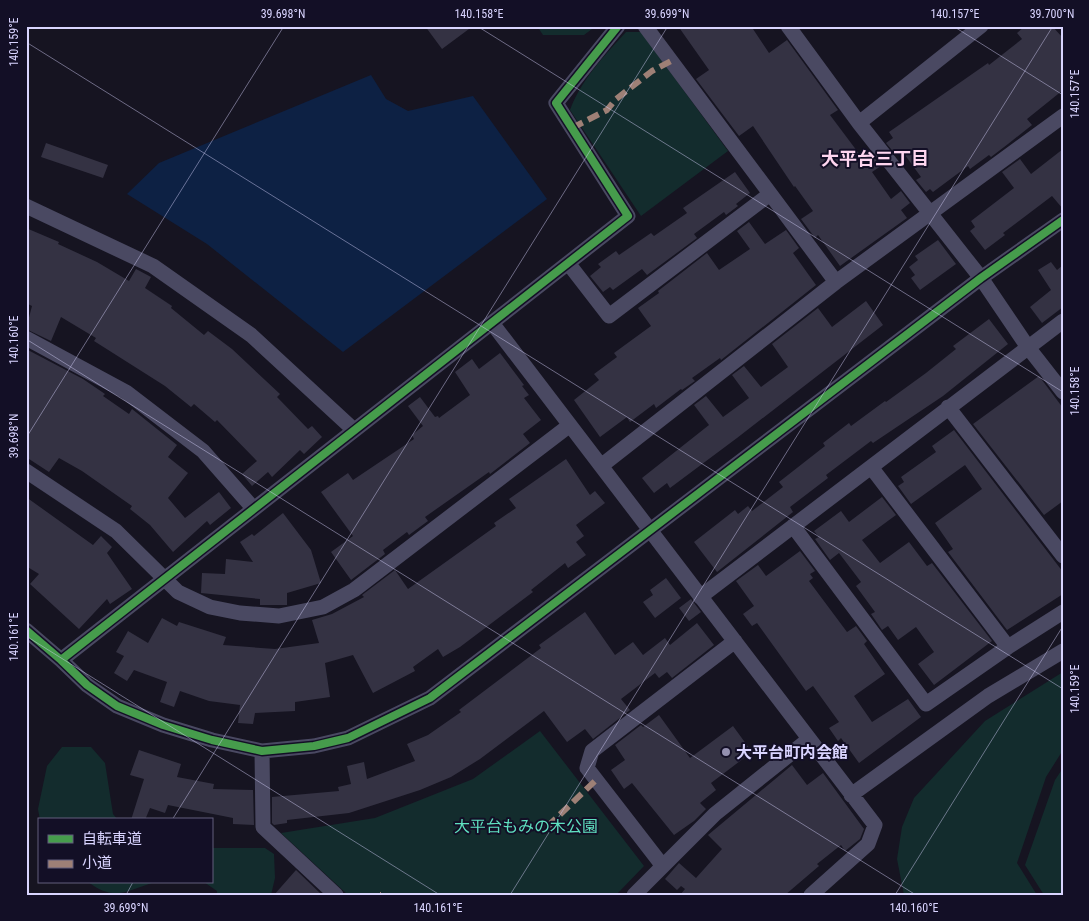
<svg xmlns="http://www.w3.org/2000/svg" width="1089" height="921" font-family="'Roboto Condensed','Noto Sans JP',sans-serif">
  <rect width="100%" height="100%" fill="#161421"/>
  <path fill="#132c2d" d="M537 26H596L584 35H543Z
    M626 32H641L728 151 641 216 570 110C581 80 604 56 626 32Z
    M1063 672V750L1046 777 1017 863 1037 895H904L897 859 902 827 914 798 985 721Z
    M540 731 644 866 616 895H348L281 833 375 818 473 779Z
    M62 747H91L105 763 113 814 118 820H40L38 809 47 766Z
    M1063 768V895H1044L1025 865 1055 780Z
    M211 848H265L274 854 275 878 271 895H217V891L204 882H211Z
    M88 882H155C126 891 115 902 88 882Z"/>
  <path fill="#0d2144" d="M371 75 386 99 408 111 473 96 547 199 343 352 207 244 127 194 159 163Z"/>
  <path fill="#343243" d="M425 26H473L442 49Z
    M678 26H751L769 53 787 40 838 110 830 115 863 159 871 154 881 166 872 172 891 199 901 191 910 203 901 210 907 218 840 266 818 235 815 238 801 219 813 211 795 186 794 187 753 126 739 136 696 79 709 70Z
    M1025 26H1052L1063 38V90L1027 119 1032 125 1008 144 991 157 989 155 970 169 968 166 933 192 930 189 926 192 916 180 921 177 902 151 896 155 886 143 893 138 889 132 988 63 989 65 1022 39 1017 33Z
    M46 143 108 165 103 178 41 157Z
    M1063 149V209L1052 196 1003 233 1005 235 985 250 970 231 975 227 971 221 1014 188 1002 172 1020 159 1031 174Z
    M735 172 750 193 736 204 738 206 726 215 724 212 694 234 697 238 647 275 642 269 613 290 610 287 603 292 590 276 601 267 598 264 616 251 619 255 651 233 654 236 687 213 683 208Z
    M749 222 765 244 786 230 799 248 793 253 816 285 721 360 720 358 692 378 695 381 682 390 681 389 656 408 654 404 630 422 627 417 600 437 574 400 599 380 594 374 617 357 614 353 651 326 638 308 659 293 658 291 707 253 719 270 750 249 737 231Z
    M26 228 59 242 58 244 97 262 129 281 136 269 151 277 145 288 172 306 171 308 204 335 208 331 232 349 280 394 277 397 308 429 312 426 322 437 304 454 300 450 272 477 268 472 252 486 242 474 257 461 217 420 215 422 194 404 191 407 165 386 94 341 96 338 61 317 51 341 26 329 32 306 26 303Z
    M938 240 956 264 920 290 911 278 915 275 909 267 918 260 915 256Z
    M1051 262 1057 270 1063 265V307L1042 323 1030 307 1051 290 1038 270Z
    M866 301 883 325 737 438 670 488 667 483 654 493 642 478 709 425 694 405 706 396 723 417 749 398 732 375 744 366 761 387 788 367 772 344 818 308 832 327Z
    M989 319 1008 344 943 396 873 443 871 441 826 475 828 478 790 507 793 512 717 572 694 542 735 510 738 514 748 506 752 511 783 487 779 482 825 446 823 443 849 423 851 426 885 401 886 402 926 373 956 349 953 346Z
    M26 349 83 379 105 394 103 396 129 414 132 409 177 445 168 457 188 473 168 498 185 518 219 492 231 508 210 525 207 521 173 552 150 525 130 509 132 506 82 471 59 458 49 472 26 457Z
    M500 353 524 385 522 386 529 395 524 398 541 420 523 434 530 443 490 474 489 472 425 517 428 521 409 535 407 532 383 550 385 554 351 580 331 552 353 536 321 492 348 473 353 480 414 439 412 435 423 426 408 406 420 397 435 417 438 416 439 418 470 395 455 372 472 359 479 369Z
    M1039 376 1063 408V501L1044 515 973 424Z
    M954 430 1063 572V594L1007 630 948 552 953 549 935 523 982 489 965 465 911 504 898 486 904 482 901 477 936 452 932 446Z
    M566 459 590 495 595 491 605 503 576 525 584 536 576 542 586 555 568 568 565 563 531 590 533 592 460 647 443 657 438 649 413 667 415 671 373 693 353 655 325 663 330 697 295 702V711L255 713 253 724 238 723 240 705 209 701 180 691 174 707 160 702 167 682 134 670 127 681 114 673 124 656 116 652 128 631 148 643 162 618 177 626 179 622 226 637 223 645 275 649 319 643 312 620 332 614 364 597 362 595 395 570 408 589 496 526 494 523 516 508 509 499Z
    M26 497 93 545 101 536 112 547 107 553 132 589 110 604 107 599 79 629 30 584 39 574 26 566Z
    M882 497 896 515 862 540 880 563 909 542 927 566 932 563 992 641 934 685 918 664 934 652 916 627 898 640 888 626 882 630 871 614 875 612 856 586 861 582 839 553 830 560 815 539 819 537 814 531 841 511 849 522Z
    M283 513 311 550 321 583 287 593V605H260V599L201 593 202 573 225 574 226 559 253 562 240 542 252 534 254 536Z
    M800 551 815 571 810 574 813 578 809 581 847 632 856 626 867 641 864 644 885 674 854 696 872 722 908 699 921 717 859 763 841 738 838 741 829 728 839 722 813 686 806 691 757 623 752 626 743 614 754 606 736 581 758 565 766 576Z
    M666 578 681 598 655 618 643 602 653 595 650 590Z
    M691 599 701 612 689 621 679 608Z
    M585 612 615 655 633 642 643 655 665 638 670 645 697 623 714 645 672 678 667 672 659 678 655 673 621 699 630 710 593 739 585 729 567 742 544 711 480 759 451 777 420 790 349 813 287 820V823L274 825 272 823V797L339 791 338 787 351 784 347 766 364 762 367 779 415 761 407 744 428 735 461 712 459 710 541 648 539 645Z
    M659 715 690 758 733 726 752 752 711 783 716 790 700 803 706 809 694 821 674 835 632 783 624 789 611 770 625 760 615 745 641 725 643 727Z
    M139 750 181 764 177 777 214 784 213 789 253 790 254 825 233 824V818L168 805 165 813 150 808 145 820H131L144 779 130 775Z
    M792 765 807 785 823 773 864 829 860 839 845 851 841 845 817 864 819 866 785 895H680L685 889 681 886 677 890 665 879 679 863 696 878 722 849 708 835Z
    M296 870 322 895H274Z"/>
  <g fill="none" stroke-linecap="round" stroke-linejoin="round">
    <path stroke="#4a4962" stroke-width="15" d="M645 26 836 282
      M788 26 859 123 981 278 1027 346 1063 392
      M859 123 981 26
      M26 206 153 266 251 335 354 430
      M568 263 609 316 770 194
      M492 323 875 825 868 844 811 895
      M26 338 126 392 203 451 253 508
      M948 407 1063 556
      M601 466 836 282 1063 116
      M871 467 1008 647
      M26 471 116 531 178 592 210 607 240 613 279 616 323 607 354 590 570 425
      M793 526 926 704 1008 647 1063 612
      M700 597 1063 321
      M26 630 61 660 87 685 117 706 163 725 212 740 262 751 314 746 348 738 430 698 981 278 1063 220
      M61 660 628 216 556 103 618 26
      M262 751 263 827 336 895
      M851 795 988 696 1063 651
      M662 865 587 768 592 751 735 641
      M634 895 715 814 809 739"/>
    <path stroke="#9e8076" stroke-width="6" stroke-dasharray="12 6" stroke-linecap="butt" d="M572 128 607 110 615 100 652 71 671 61
      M547 827 596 780
      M380 895H381"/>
    <g stroke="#130f26" stroke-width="11">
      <path id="cycleway" d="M26 630 61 660 87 685 117 706 163 725 212 740 262 751 314 746 348 738 430 698 981 278 1063 220
        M61 660 628 216 556 103 618 26"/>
    </g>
    <use href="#cycleway" stroke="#469c4c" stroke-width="8"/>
  </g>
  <path fill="none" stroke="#d9d4ff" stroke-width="1" stroke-opacity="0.45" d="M477 26 1063 392M953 26 1063 95M26 42 1063 689M26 339 916 895M26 438 284 26M26 636 440 895M172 820 668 26M126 895 133 882M510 895 1053 26M895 895 1063 626"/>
  <circle fill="#9591b1" stroke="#130f26" stroke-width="2" cx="726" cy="752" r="5"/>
  <g text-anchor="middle" stroke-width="4" stroke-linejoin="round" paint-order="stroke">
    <g font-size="16" font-weight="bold" fill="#d9d4ff" stroke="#130f26" text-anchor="start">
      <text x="736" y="758">大平台町内会館</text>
    </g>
    <g font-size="16" fill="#5fe0c0" stroke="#130f26">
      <text x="526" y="832">大平台もみの木公園</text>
    </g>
    <g font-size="18" font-weight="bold" fill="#ffd6f0" stroke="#130f26">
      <text x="875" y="165">大平台三丁目</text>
    </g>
  </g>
  <rect width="1089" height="921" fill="none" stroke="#130f26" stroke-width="55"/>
  <rect x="38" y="818" width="175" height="65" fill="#130f26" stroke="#625e7d"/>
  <rect x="48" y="835" width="25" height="8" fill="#469c4c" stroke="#625e7d"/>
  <text x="82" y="844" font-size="15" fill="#d9d4ff">自転車道</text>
  <rect x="48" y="860" width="25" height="8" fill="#9e8076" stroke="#625e7d"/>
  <text x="82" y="868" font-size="15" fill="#d9d4ff">小道</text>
  <rect x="28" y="28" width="1034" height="866" fill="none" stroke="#d9d4ff" stroke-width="2"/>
  <g font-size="12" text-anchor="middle" fill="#d9d4ff">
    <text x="283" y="18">39.698°N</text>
    <text x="479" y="18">140.158°E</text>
    <text x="667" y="18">39.699°N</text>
    <text x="955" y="18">140.157°E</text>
    <text x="1052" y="18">39.700°N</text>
    <text transform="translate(14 42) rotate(-90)" y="4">140.159°E</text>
    <text transform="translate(1075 94) rotate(-90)" y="4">140.157°E</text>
    <text transform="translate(14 340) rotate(-90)" y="4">140.160°E</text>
    <text transform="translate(1075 391) rotate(-90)" y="4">140.158°E</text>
    <text transform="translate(14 436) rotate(-90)" y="4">39.698°N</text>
    <text transform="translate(14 637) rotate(-90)" y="4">140.161°E</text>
    <text transform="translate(1075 689) rotate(-90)" y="4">140.159°E</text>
    <text x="126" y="912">39.699°N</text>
    <text x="438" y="912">140.161°E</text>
    <text x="914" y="912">140.160°E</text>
  </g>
</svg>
